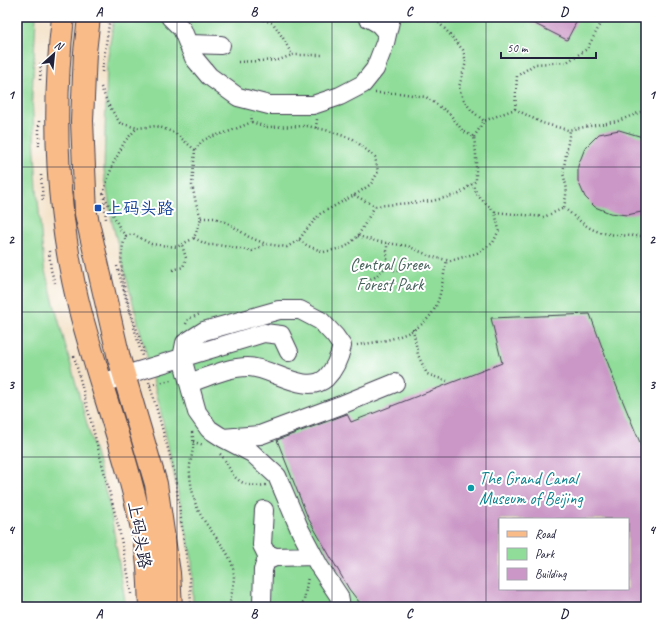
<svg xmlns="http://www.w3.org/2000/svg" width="663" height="624" font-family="Caveat,'LXGW WenKai TC',sans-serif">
  <rect width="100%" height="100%" fill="#fff"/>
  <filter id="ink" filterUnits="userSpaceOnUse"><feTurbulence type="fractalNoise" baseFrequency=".025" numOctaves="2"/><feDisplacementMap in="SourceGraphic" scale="8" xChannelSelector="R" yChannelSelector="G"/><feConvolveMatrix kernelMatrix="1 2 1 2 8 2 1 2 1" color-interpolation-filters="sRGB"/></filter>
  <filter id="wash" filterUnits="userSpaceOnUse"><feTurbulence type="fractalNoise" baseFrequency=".012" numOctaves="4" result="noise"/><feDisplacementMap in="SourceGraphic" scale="16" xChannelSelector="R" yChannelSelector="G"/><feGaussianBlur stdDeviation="0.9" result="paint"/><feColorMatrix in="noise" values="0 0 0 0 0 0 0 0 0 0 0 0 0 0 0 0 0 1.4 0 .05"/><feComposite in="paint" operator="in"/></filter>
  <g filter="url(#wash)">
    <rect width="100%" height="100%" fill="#f4e3cb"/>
    <path fill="#90dd9a" stroke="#59806a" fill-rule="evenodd" d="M17 17H36L32 97 37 189 44 267 110 508 126 607H17Z
      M114 17H646V607H193L192 559 159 403 112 222 104 170 107 63ZM500 519H628V589H500Z"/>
    <g id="blocks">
      <path fill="#cb97c6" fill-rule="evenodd" d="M521 17H579L567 40Z
        M619 130 646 138V211L627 215 610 213 595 207 585 197 578 181V166L585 148 599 134Z
        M590 314 614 380 646 457V607H363L349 589 308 518 277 440 347 414 351 422 502 363 491 318ZM500 519H628V589H500Z"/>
    </g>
  </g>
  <g filter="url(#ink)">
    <use href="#blocks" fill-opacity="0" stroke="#423f51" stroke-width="1"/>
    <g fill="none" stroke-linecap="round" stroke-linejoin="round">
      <g stroke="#423f51" stroke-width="20">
        <path id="minor" d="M170 17 182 29 194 58 209 76 238 97 269 105H313L340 96 363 84 375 69 385 43 391 17
          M367 17 379 24 387 33
          M189 44 221 45
          M189 383C208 377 227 367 248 367 271 367 306 396 326 378 335 369 339 359 342 346L335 336 321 321 300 310H279L204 331 185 343 182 358 197 412 209 429 223 438 252 453 277 476 300 530 319 566 339 596 341 607
          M101 384 125 375 264 333 281 335 289 352
          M223 438 260 435 341 405 395 383
          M264 510 262 545 266 553 275 557
          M262 603 263 570 266 561 275 557 314 556"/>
      </g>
      <g stroke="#423f51" stroke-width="24">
        <path id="major" d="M63 17C52 113 56 220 81 314 102 393 132 469 146 550 149 568 149 588 150 607
          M89 17 85 52 82 121 86 214 119 358 156 484 169 573 171 607"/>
      </g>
      <path stroke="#423f51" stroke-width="2.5" stroke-dasharray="1 3" stroke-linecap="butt" d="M256 17 273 23 283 38 292 55H323
        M433 17 446 30 463 50 466 62 459 87 463 99 471 110 484 121
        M642 17 646 20
        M238 62 279 60 292 55
        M102 72 110 17
        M40 80 41 61
        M101 87 108 104 120 123 137 128
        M515 109 517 76 535 64 567 62 587 49 601 23 603 17
        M39 121V148
        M316 128 317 119
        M474 137 484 121 515 109 542 123 568 130 618 121 646 110
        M195 150 202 141 210 137 228 132 252 122 251 115
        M41 175 43 202
        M354 195 375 206 432 201 459 194 476 181V154L474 137 463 131 449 113 426 97 399 93H375
        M104 198 106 219
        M564 208C573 215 582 224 592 229 606 236 631 236 646 236
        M495 212 544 217 564 208 567 189 563 173 570 130
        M201 218H215L228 223 249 237 266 244 287 247 299 240 306 230 320 214 358 193 371 184 378 172 375 157 353 139 326 130 307 126 266 127 252 122
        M126 236 120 229 103 193 113 164 125 141 137 128 157 126 175 133 195 150 192 185 196 203 201 218 194 238 177 247 151 244 133 234 126 236C112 269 133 317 144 351L142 354
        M358 236 379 242 408 246 430 256 450 261 477 253 493 243 499 230 495 212 478 196 472 184
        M194 238 208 245H218L252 251 266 244
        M299 240 308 246 324 252 346 247 358 236 375 206
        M49 251 51 270 55 283
        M117 266 142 356
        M387 266 393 270 405 272
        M173 270 183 267 186 258 182 245
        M361 289 362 282 375 277 387 266V243
        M186 324 188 319 200 314
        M413 329 418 355 427 374 447 381
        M357 345C386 341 422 336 436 306 442 292 443 275 447 260
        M74 356 119 529 130 584 131 594
        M149 382 174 470 190 583 191 607
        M150 385 171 380 172 381
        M192 432C195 444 192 453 190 465 189 477 192 490 195 502 202 526 228 545 233 568 236 580 231 595 229 607
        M193 442 204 445
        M220 454C226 460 228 467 232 473 240 485 252 487 266 485
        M301 607 304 600 308 577"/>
      <use href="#minor" stroke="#fff" stroke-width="18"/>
      <use href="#major" stroke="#f9bc89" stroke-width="22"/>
    </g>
  </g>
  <path fill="none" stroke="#22223b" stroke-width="1" stroke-opacity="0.55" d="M177 17V607M332 17V607M486 17V607M17 167H646M17 312H646M17 457H646"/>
  <rect fill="#1a4fb4" stroke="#fff" stroke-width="1.5" x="94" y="204" width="8" height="8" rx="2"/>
  <circle fill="#0f9aa8" stroke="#fff" stroke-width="1.5" cx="471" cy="488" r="4"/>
  <g text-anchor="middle" stroke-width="4" stroke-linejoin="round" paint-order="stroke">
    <g font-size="17" fill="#164399" stroke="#fff" text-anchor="start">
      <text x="106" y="214">上码头路</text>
    </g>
    <g font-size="17" fill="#48635c" stroke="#fff">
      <text x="390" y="270">Central Green<tspan x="390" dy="20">Forest Park</tspan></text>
    </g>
    <g font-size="17" fill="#0d838f" stroke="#fff" text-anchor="start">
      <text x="479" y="484">The Grand Canal<tspan x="479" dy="20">Museum of Beijing</tspan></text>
    </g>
    <g font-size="17" fill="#22223b" stroke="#fff">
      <text transform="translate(140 535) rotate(80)" y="6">上码头路</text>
    </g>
  </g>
  <rect width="663" height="624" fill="none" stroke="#fff" stroke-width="44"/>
  <rect x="499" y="518" width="130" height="72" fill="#ffffff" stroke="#a7a7b1"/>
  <rect x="507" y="531" width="20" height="6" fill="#f9bc89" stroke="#a7a7b1"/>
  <text x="535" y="538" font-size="12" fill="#22223b">Road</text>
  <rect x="507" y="548" width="20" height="12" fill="#90dd9a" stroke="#a7a7b1"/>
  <text x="535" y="558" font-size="12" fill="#22223b">Park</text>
  <rect x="507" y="568" width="20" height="12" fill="#cb97c6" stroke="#a7a7b1"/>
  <text x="535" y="578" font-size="12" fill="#22223b">Building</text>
  <g transform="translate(54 54) rotate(27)" stroke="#ffffff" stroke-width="3" paint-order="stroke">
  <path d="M0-3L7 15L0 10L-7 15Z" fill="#22223b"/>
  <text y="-6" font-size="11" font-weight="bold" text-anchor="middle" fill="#22223b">N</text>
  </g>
  <path d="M501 52v6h95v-6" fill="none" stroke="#22223b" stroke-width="2"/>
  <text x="507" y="52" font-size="12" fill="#22223b" stroke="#ffffff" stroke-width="3" paint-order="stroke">50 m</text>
  <rect x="22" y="22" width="619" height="580" fill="none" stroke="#22223b" stroke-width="1.5"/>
  <g font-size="13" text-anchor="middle" font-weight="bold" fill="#22223b">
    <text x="99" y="16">A</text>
    <text x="254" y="16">B</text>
    <text x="409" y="16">C</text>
    <text x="564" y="16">D</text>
    <text x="11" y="99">1</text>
    <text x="652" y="99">1</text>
    <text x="11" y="244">2</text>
    <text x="652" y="244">2</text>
    <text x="11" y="389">3</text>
    <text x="652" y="389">3</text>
    <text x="11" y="534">4</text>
    <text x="652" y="534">4</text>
    <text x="99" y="618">A</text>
    <text x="254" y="618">B</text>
    <text x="409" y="618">C</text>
    <text x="564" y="618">D</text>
  </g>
</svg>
